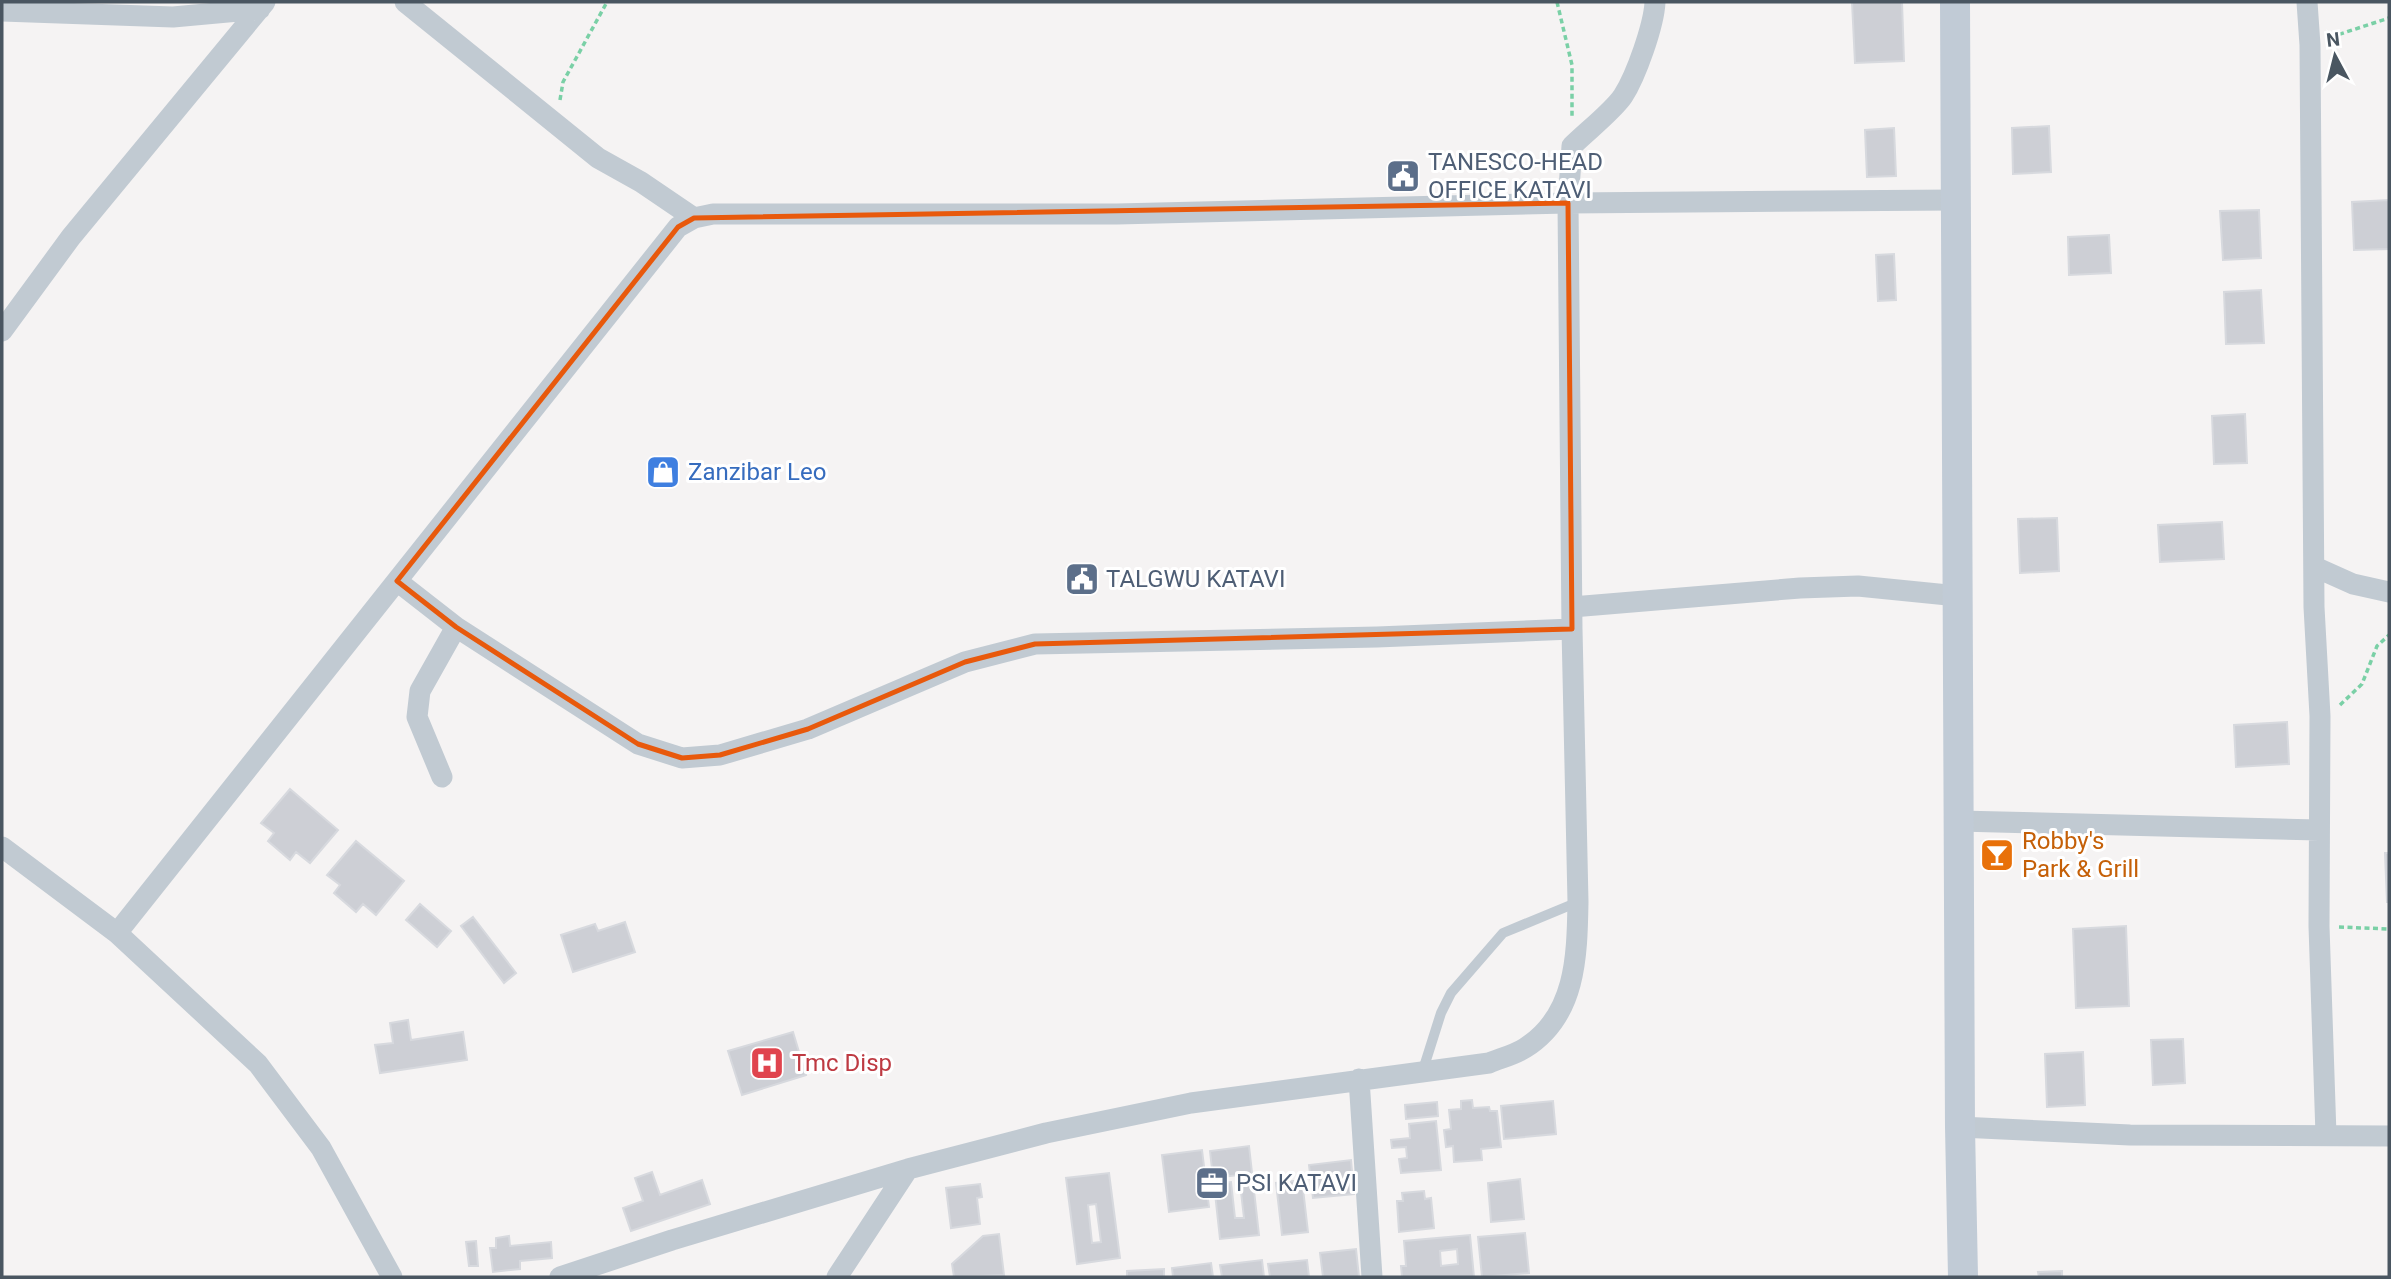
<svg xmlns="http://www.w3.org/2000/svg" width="2391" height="1279" font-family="Roboto,sans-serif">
  <rect width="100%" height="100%" fill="#f5f3f3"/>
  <path fill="#cdcfd5" stroke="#d7d9de" stroke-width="2" fill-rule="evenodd" d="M1852 2H1902L1904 61 1855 63Z
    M2049 126 2051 172 2013 174 2012 128Z
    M1894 128 1896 176 1867 177 1865 130Z
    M2389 200V249L2354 250 2352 202Z
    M2259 210 2261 258 2223 260 2220 211Z
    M2109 235 2111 273 2069 275 2068 237Z
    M1894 254 1896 300 1878 301 1876 255Z
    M2261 290 2264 343 2226 344 2224 292Z
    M2245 414 2247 463 2214 464 2212 416Z
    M2057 518 2059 571 2020 573 2018 519Z
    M2222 522 2224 559 2160 562 2158 525Z
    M2287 722 2289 764 2236 767 2234 725Z
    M290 789 338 830 310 863 296 852 290 860 268 841 274 833 261 823Z
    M356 841 404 881 376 915 363 904 356 912 334 893 340 885 327 875Z
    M2385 853H2389V902H2387Z
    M420 904 451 931 437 947 406 920Z
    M473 917 516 973 504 983 461 926Z
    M625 922 635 952 573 972 561 935 595 924 598 931Z
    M2126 926 2129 1006 2076 1008 2073 929Z
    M408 1020 411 1040 463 1032 467 1060 380 1073 375 1045 393 1043 390 1023Z
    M793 1032 806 1075 742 1095 728 1051Z
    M2183 1039 2185 1083 2153 1085 2151 1040Z
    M2083 1052 2085 1105 2047 1107 2045 1054Z
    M1472 1100 1473 1108 1489 1107 1490 1111H1497L1501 1147 1481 1149 1482 1160 1454 1162 1453 1146 1446 1147 1444 1130 1451 1129 1449 1110 1461 1109V1101Z
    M1553 1101 1556 1134 1504 1139 1501 1106Z
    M1437 1102 1438 1116 1406 1119 1405 1105Z
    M1436 1121 1441 1170 1401 1173 1399 1159 1407 1158 1406 1147 1392 1148 1391 1140 1410 1138 1409 1124Z
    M1249 1146 1259 1235 1220 1239 1214 1184 1231 1182 1235 1218H1244L1239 1175 1213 1178 1210 1151Z
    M1202 1150 1209 1207 1169 1212 1162 1155Z
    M1351 1160 1354 1194 1313 1198 1309 1165Z
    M652 1172 660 1195 702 1180 710 1204 631 1231 623 1208 643 1201 635 1178Z
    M1109 1173 1120 1258 1077 1264 1066 1178ZM1096 1204 1101 1242 1092 1243 1088 1205Z
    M1520 1179 1524 1219 1491 1222 1488 1183Z
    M1302 1180 1308 1232 1282 1235 1276 1183Z
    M980 1184 982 1197 977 1198 980 1224 951 1228 946 1188Z
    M1424 1191 1425 1199 1431 1198 1434 1228 1399 1232 1397 1201H1403L1402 1193Z
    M1525 1233 1529 1273 1482 1277 1478 1237Z
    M999 1234 1004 1275 954 1277 952 1264 983 1236Z
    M1470 1235 1474 1277H1402L1401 1266H1406L1404 1241ZM1457 1249 1458 1264 1441 1266 1440 1251Z
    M509 1236 510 1246 551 1242 552 1258 520 1261V1269L493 1272 490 1248H496V1238Z
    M476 1241 478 1266H469L466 1242Z
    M1356 1249 1359 1277H1323L1320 1253Z
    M1262 1260 1264 1277H1222L1220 1265Z
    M1307 1260 1309 1277H1270L1268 1264Z
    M1211 1263 1213 1277H1173L1172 1268Z
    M1164 1269V1277H1127V1271Z
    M2062 1271V1277H2039L2038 1272Z"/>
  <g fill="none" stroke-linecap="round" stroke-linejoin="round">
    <path stroke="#7ad0a6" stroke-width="3.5" stroke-dasharray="5 3.5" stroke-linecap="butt" d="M1557 2 1572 65V116
      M2331 37 2389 18
      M560 100 563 82 607 2
      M2340 705 2362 684 2377 646 2389 635
      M2339 927 2389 929"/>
    <path stroke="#c1cad2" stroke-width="10" d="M1422 1073 1441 1013 1451 993 1503 933 1578 902"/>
    <path stroke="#c1cad2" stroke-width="21" d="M405 2 598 158 641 182 694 218
      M2307 2 2310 45 2314 607 2320 716 2319 926 2326 1135
      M2 11 173 17 260 9
      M2 331 71 237 265 2
      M2315 567 2353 584 2389 592
      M397 581 456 627 638 744 682 758 720 755 808 729 965 662 1035 644 1377 637 1572 629
      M1572 607 1800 588 1858 586 1958 596
      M442 777 417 717 420 691 456 627
      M1959 821 2319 830
      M2 847 117 933 258 1064 321 1148 392 1277
      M117 933 678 227 694 218 713 214H1117L1568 203 1955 200
      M1359 1079 1372 1277
      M1960 1127 2130 1135 2389 1136
      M560 1277 672 1240 908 1169 1046 1133 1191 1103 1489 1063C1501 1058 1514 1055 1525 1048 1576 1016 1577 957 1578 902L1572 629 1568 203 1572 146C1586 132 1613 111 1623 96 1636 76 1654 25 1655 2
      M837 1277 908 1169"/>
    <path stroke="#c1cbd6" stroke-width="30" d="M1955 2 1960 1127 1963 1277"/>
  </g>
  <path fill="none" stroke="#e8590c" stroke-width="5" stroke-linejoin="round" d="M1568 203 1572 629 1035 644 965 662 808 729 720 755 682 758 638 744 456 627 397 581 678 227 694 218Z"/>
  <defs>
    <g id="civic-square" transform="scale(1.75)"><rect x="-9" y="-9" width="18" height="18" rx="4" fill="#5c6f8a" stroke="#fff"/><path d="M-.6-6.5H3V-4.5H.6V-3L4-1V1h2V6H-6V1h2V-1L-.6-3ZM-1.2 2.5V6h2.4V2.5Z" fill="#fff"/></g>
    <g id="shop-square" transform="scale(1.75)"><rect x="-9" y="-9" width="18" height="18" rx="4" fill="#3f7fe0" stroke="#fff"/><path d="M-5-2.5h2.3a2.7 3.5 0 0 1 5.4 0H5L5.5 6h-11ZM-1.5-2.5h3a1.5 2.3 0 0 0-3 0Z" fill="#fff"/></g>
    <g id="bar-square" transform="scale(1.75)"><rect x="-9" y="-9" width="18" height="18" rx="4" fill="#e8710a" stroke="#fff"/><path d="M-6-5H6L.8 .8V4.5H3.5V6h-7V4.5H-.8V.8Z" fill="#fff"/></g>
    <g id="hospital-square" transform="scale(1.75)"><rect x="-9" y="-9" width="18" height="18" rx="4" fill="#e0444e" stroke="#fff"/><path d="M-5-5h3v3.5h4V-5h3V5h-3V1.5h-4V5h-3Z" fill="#fff"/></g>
    <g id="office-square" transform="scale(1.75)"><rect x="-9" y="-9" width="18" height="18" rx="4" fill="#5c6f8a" stroke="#fff"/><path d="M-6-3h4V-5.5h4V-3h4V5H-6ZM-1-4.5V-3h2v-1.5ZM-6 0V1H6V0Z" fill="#fff"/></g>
  </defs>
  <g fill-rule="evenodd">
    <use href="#civic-square" x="1403" y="176"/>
    <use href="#shop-square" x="663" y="472"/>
    <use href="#civic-square" x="1082" y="579"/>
    <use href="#bar-square" x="1997" y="855"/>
    <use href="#hospital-square" x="767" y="1063"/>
    <use href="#office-square" x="1212" y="1183"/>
  </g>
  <g text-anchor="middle" stroke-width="6" stroke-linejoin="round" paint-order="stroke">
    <g font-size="24" fill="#4e5e75" stroke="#fff" text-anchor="start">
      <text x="1428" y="170">TANESCO-HEAD<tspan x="1428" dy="28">OFFICE KATAVI</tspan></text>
      <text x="1106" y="587">TALGWU KATAVI</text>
      <text x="1236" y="1191">PSI KATAVI</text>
    </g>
    <g font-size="24" fill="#366cbe" stroke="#fff" text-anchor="start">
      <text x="688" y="480">Zanzibar Leo</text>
    </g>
    <g font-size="24" fill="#c56008" stroke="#fff" text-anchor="start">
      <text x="2022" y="849">Robby's<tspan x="2022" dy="28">Park &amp; Grill</tspan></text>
    </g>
    <g font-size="24" fill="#be3a42" stroke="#fff" text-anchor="start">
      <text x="792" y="1071">Tmc Disp</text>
    </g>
  </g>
  <rect width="2391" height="1279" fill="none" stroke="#4a5661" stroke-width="7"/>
  <g transform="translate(2335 56) rotate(353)" stroke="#ffffff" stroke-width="5" paint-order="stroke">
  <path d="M0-5L12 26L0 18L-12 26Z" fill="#4a5661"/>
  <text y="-10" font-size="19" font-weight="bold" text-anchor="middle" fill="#4a5661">N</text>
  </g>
</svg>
